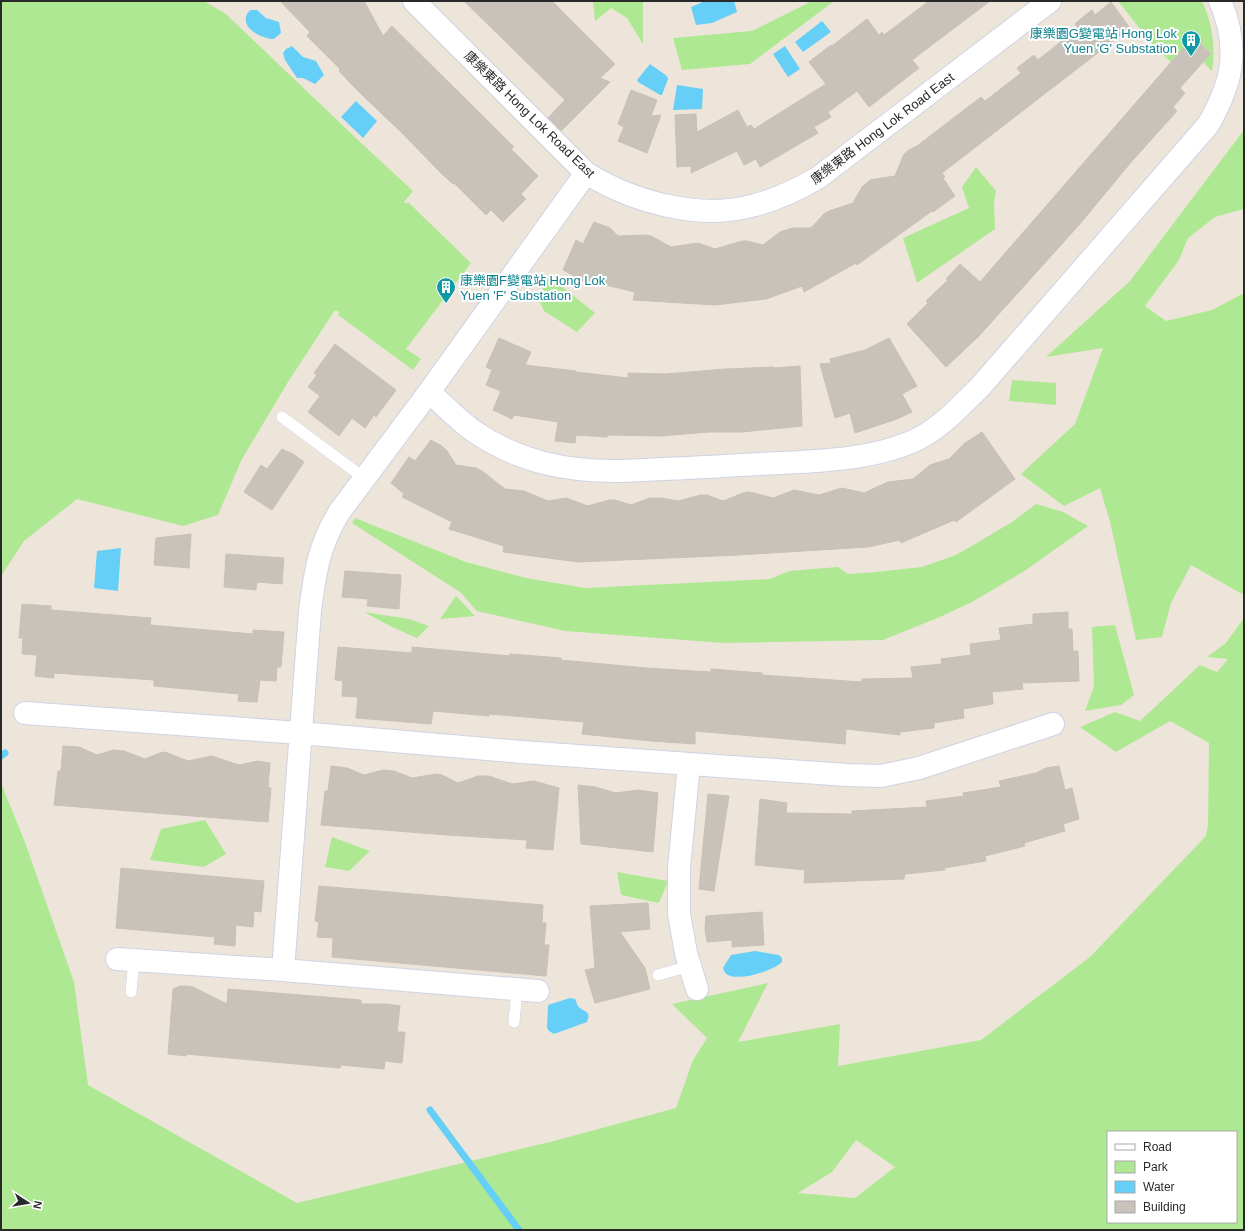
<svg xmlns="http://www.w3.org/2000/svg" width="1245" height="1231" font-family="Helvetica,'Noto Sans TC',sans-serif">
  <rect width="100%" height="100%" fill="#ede5da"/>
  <path fill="#afe892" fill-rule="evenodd" d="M1 1H204L226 14 359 141 413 191 404 202 406 204 408 202 471 263 406 349 421 359 413 370 338 315 339 312 335 310 288 382 242 459 218 515 183 526 77 499 24 541 1 576Z
    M593 1H644L643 3V44L627 18 611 8 595 21Z
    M812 1H832L833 2 750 64 682 70 673 38 752 31Z
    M1118 1H1202C1212 23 1216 46 1212 71L1203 62 1211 52 1193 37 1171 62 1154 47Z
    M1244 130V209L1215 217 1188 238 1179 260 1145 306 1166 321 1212 310 1244 293V595L1191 565 1171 603 1162 637 1136 640 1110 522 1100 488 1064 506 1021 474 1075 424 1103 348 1046 357 1130 281Z
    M976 167 996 191 994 202 995 229 917 283 903 238 969 208 962 187Z
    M549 276 595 313 577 332 544 311 538 298Z
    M1012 380 1056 383V405L1009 401Z
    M1036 504 1063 512 1088 526 1026 570 972 602 940 617 883 640 724 643 565 631 477 611 460 592 352 523 355 518 466 562 526 578 585 588 770 579 789 571 838 567 848 574 876 572 922 567 956 555 975 544 1012 522Z
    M456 596 475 616 440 619Z
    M364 612 409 619 429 626 417 638 392 627Z
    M1244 618V1230H1V783L26 845 74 982 88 1085 297 1203 554 1141 676 1108 693 1060 707 1038 672 1004 768 983 738 1042 840 1024 838 1066 981 1040 1090 957 1206 836 1208 824 1209 743 1170 721 1116 752 1080 727 1115 712 1140 721 1200 665 1217 672 1228 659 1207 657 1226 643ZM1108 1132H1236V1222H1108ZM856 1140 895 1167 855 1198 798 1193 832 1172Z
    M1115 625 1134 695 1121 705 1085 711 1094 686 1092 627Z
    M205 820 226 854 204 867 150 860 161 829Z
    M332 837 370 851 349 871 325 867Z
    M617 872 668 881 659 903 621 895Z"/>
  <path fill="#65cff7" d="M705 1H734L737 12 712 23 696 25 691 7Z
    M251 10H257L266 18 279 22 281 33 274 39C264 39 243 30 246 17 247 13 248 12 251 10Z
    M822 21 831 32 803 52 795 42Z
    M292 46 303 57 316 61 324 75 315 84 303 78H297L285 60 283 53 286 49Z
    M785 46 800 69 788 77 773 54Z
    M650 64 667 76 668 79 662 95H660L638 82 637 80Z
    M677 85 703 89 702 109 673 110Z
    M356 101 377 121 363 138 341 117Z
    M121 548 118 591 94 588 97 551Z
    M755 951 779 955 782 958V962C773 971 740 981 728 975 725 974 724 971 723 968L731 955Z
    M570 998 575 999C576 1000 577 1005 578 1006 583 1013 592 1009 587 1022L554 1034 549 1031 547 1028 548 1005Z"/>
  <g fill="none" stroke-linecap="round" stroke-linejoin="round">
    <path stroke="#65cff7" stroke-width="7" d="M1 756 5 753
      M430 1110 519 1230"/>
  </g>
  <path fill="#c8c2ba" stroke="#c8c1b4" d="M280 1H364L383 36 392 26 514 147 511 149 538 176 521 194 526 199 503 222 491 210 486 215 454 183 453 184 443 175 401 132 359 92 339 71 340 69 307 36 310 32Z
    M464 1H552L615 64 600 78 610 82 561 131 548 118 565 100Z
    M929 1H990L912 60 919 68 869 107 857 91 828 112 831 117 814 127 818 133 760 167 756 159 744 165 737 151 691 173V166L677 167 675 115 696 114 697 132 738 110 747 127 751 125 754 129 826 84 809 62 831 45 832 46 867 19 879 35 882 32 884 35Z
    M1111 2 1130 28 942 173 945 177 943 178 955 196 933 212 932 211 857 265 856 263 804 292 802 286 766 299 715 305 633 300 635 292 593 282 592 286 563 270 576 240 583 244 594 222 610 228 618 236 644 235 651 236 671 247 698 243 715 249 742 241H747L763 245 780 232 792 228H811L824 214 829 211 853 203 862 187 870 180 895 176 904 154 909 150 917 146 981 97 985 101 1021 73 1017 68 1034 55 1038 60 1078 28 1075 24 1083 17 1092 10 1095 15Z
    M1193 37 1211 53 1180 88 1185 93 1173 107 1177 111 1132 161 1079 225 1025 285 978 337 946 367 907 324 928 303 926 301 948 280 946 279 960 264 980 282Z
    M631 90 657 100 651 116 661 115 647 153 618 141 624 127 618 124Z
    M499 338 531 352 525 365 576 371V372L628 378V373L665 374 726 369 774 367V368L800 366 802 426 742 432H709L660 436 607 435V437L576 435 575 443 555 441 558 422 514 415 512 419 493 410 501 391 486 385 492 370 486 367Z
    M889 338 917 386 902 394 912 412 897 419 855 433 850 413 835 418 820 364 831 363 830 359 865 350Z
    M335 344 396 390 376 417 374 415 365 428 352 418 339 436 308 412 320 396 308 387 317 375 314 373Z
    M982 432 1015 479 956 522 954 520 901 543 900 540 868 547 738 555 578 562 503 552 504 546 449 529 452 522 402 497 404 494 391 483 409 457 415 461 431 440 442 446 447 451 456 465 476 468 482 471 505 489 524 491 548 501 566 498 588 506 609 500H615L631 505 650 498H661L678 501 701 495H707L723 501 743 493 748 492 754 493 773 498 794 490 819 495 842 488 864 493 888 482 913 479 930 465 949 459 965 443Z
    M282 449 293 454 304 462 272 510 244 492 261 465 267 469Z
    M191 534 189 568 154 565 156 538Z
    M226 554 284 558 282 584 257 582 256 590 224 587Z
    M345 571 401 575 399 609 367 606 368 599 342 597Z
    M22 604 51 606V610L151 618 150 625 253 634V630L284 632 281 667H277L276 681 260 680 257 702 238 701 239 694 154 686V680L54 673V678L35 676 37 655 22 654 23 638H19Z
    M1068 612V629H1072L1073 651H1078L1079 681 1022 683 1023 689 992 692 993 704 963 709 964 718 934 723V728L900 732V735L846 729 845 744 695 731V744L651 741 582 734 584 722 489 714V716L433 711 431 724 356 718 358 697 342 696 343 681 335 680 338 647 412 653V647L510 656V654L536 656 561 658V660L646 668 711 672V669L762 673V675L862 682V679L913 678 911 667 942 664 941 659 971 655 970 644 1001 640 999 628 1033 624V614Z
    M63 746 79 747 97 755 113 750 124 751 145 759 160 753 165 752 188 761 212 756 239 765 258 761 270 763 268 787 271 788 268 822 54 805 58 771H61Z
    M331 766 347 768 364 775 383 770 394 771 412 778 436 774 442 775 458 783 478 776H489L512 784 534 781 559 788 553 850 526 848 527 840 447 835 321 825 325 791H328Z
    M1059 766 1065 790 1072 788 1079 819 1063 824 1065 831 1024 843 1025 846 985 856 986 861 944 868 945 870 905 874 904 879 804 883 805 870 755 865 760 799 787 803 786 813 852 814V811L927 807 926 801 964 796 963 793 1001 787 999 781 1036 773 1046 768Z
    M578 785 595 787 616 793 638 790 658 793 653 852 581 844Z
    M708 794 729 796 714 891 699 889Z
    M121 868 264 881 261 912 254 911 253 927 236 925 235 946 214 944 215 937 116 928Z
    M319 886 543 905 542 923H546L544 945H549L546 976 332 957 333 938 317 937 319 922 315 921Z
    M648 903 650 929 620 932 645 968 650 989 595 1003 585 970 595 968 590 906Z
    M762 912 764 945 732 947V940L707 942 705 929 706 916Z
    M180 986H186L193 987 227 1004 228 989 361 1000V1004H387L400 1006 397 1032H405L402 1063 385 1061 384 1069 341 1065 340 1068 186 1054V1056L168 1054 173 989Z"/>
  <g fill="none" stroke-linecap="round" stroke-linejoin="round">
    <g stroke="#cfd3e4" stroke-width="12">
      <path id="lane" d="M282 417 364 478
        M658 975 690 966
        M131 992 134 960
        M514 1022 517 989"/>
    </g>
    <g stroke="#cfd3e4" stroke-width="24">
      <path id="street" d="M414 1 586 173C633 202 701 221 755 205 778 199 799 189 819 177L1050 1
        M429 392C443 404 457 419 472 430 518 462 567 472 622 471 668 469 713 467 759 464 809 462 881 461 925 435 946 422 963 404 980 387L1208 125C1233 82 1240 48 1220 1
        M25 713 300 733 522 752 775 770 847 775 881 776 919 768 1053 724
        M689 764 679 868V914L686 953 697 989
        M117 959 283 970 538 991
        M283 970 310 611C315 572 319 544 340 511L429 392 586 173"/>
    </g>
    <use href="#lane" stroke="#fff" stroke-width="11"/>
    <use href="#street" stroke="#fff" stroke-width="22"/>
  </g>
  <defs>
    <g id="building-pin" transform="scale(1)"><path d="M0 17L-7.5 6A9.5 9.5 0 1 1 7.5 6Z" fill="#0f9aa8" stroke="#fff"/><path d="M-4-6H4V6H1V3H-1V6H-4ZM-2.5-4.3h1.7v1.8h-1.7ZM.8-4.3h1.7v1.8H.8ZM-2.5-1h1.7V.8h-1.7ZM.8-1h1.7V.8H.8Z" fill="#fff"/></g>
  </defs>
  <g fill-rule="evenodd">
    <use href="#building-pin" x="1191" y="40"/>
    <use href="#building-pin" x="446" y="287"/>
  </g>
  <g text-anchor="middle" stroke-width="4" stroke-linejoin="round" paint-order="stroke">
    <g font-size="13" fill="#0d838f" stroke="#fff" text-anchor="end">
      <text x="1177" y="38">康樂園G變電站 Hong Lok<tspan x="1177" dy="15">Yuen 'G' Substation</tspan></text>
      <text x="460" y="285" text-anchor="start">康樂園F變電站 Hong Lok<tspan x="460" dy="15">Yuen 'F' Substation</tspan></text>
    </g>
    <g font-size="13" fill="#292929" stroke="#fff">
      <text transform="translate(530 114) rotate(44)" y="5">康樂東路 Hong Lok Road East</text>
      <text transform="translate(882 128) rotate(-37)" y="5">康樂東路 Hong Lok Road East</text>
    </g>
  </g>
  <rect width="1245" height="1231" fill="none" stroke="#292929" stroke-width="4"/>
  <rect x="1107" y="1131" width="130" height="92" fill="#ffffff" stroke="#a9a9a9"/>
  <rect x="1115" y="1144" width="20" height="6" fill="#ffffff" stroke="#a9a9a9"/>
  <text x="1143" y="1151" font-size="12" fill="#292929">Road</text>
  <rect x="1115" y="1161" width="20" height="12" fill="#afe892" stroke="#a9a9a9"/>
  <text x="1143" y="1171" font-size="12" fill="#292929">Park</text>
  <rect x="1115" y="1181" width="20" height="12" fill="#65cff7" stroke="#a9a9a9"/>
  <text x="1143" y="1191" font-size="12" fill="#292929">Water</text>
  <rect x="1115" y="1201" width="20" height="12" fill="#c8c2ba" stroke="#a9a9a9"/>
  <text x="1143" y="1211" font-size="12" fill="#292929">Building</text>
  <g transform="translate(28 1203) rotate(102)" stroke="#ffffff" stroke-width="3" paint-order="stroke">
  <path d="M0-3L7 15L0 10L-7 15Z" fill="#292929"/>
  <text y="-6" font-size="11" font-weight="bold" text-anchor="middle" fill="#292929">N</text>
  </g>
</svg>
